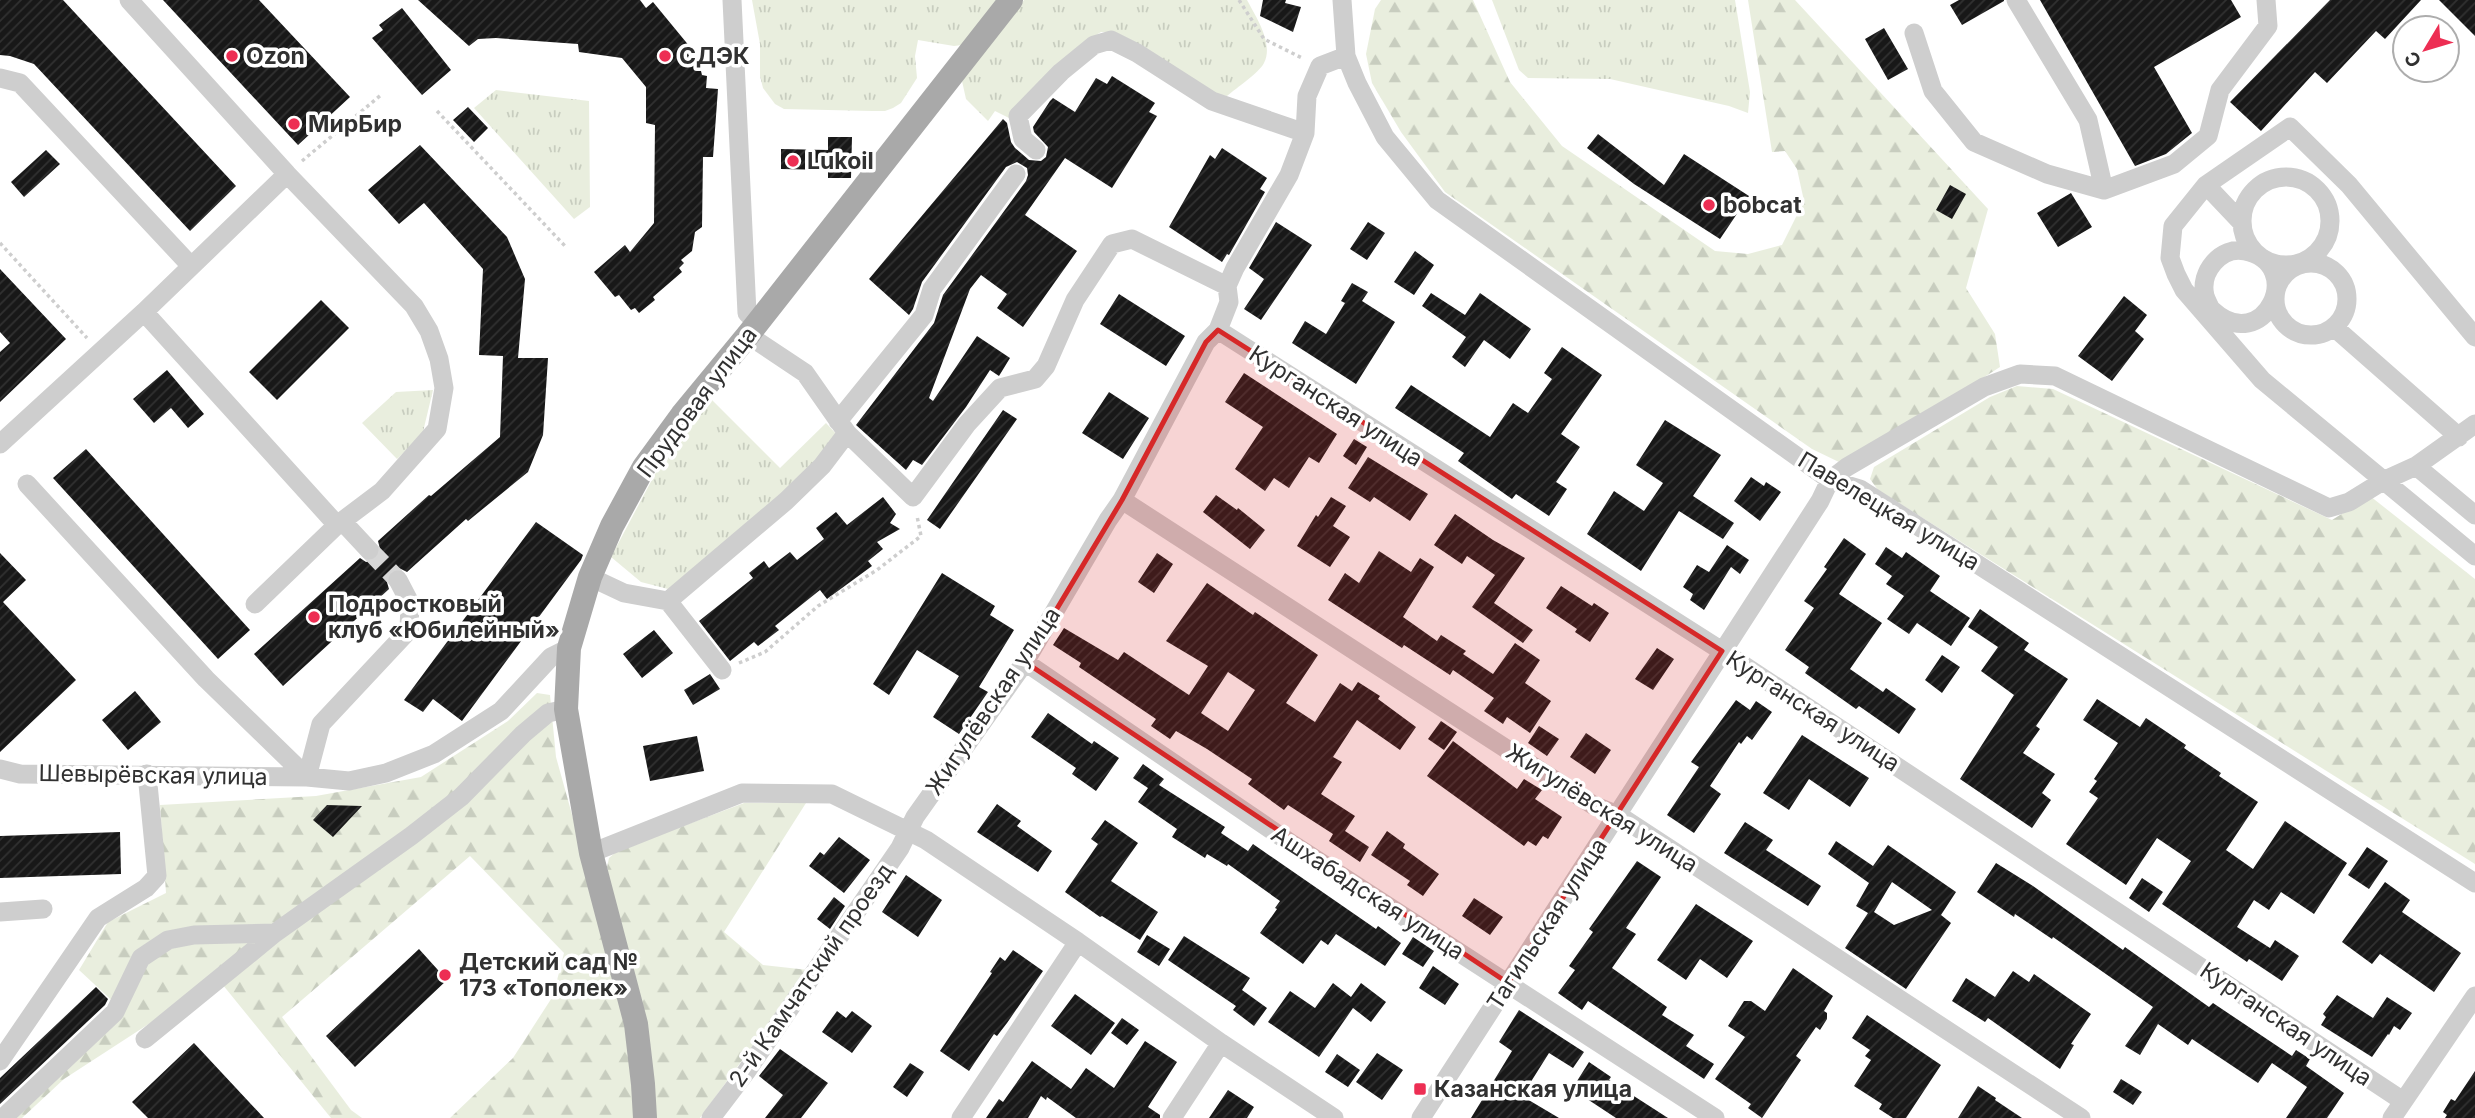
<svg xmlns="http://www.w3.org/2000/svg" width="2475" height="1118" font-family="Inter,sans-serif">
  <defs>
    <pattern id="grass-tufts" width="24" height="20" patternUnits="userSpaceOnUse" patternTransform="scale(1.75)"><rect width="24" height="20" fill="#e9eede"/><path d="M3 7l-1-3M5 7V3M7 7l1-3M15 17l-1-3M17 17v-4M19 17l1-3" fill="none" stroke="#c8cdbf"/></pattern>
    <pattern id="forest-firs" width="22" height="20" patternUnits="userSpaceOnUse" patternTransform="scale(1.75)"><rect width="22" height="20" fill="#e9eede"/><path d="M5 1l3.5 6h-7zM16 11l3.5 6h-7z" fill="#c8cdbf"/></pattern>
    <pattern id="building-hatch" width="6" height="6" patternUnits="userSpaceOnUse" patternTransform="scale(1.75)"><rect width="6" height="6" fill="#181818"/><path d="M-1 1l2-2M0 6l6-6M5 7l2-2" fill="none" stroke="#313131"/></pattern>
  </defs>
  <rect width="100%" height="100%" fill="#fff"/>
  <path fill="url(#grass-tufts)" d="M752 0H1001L962 45 954 46 918 40 915 56 917 78 901 103 893 108 885 111H872L784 109 775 104 763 88 760 76V44Z
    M1024 0H1247C1256 17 1274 44 1264 63 1259 73 1236 88 1227 96L1216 95 1111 32H1101L1090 39 1011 119 995 111 988 121 966 99 962 81Z
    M1492 0H1735L1750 92 1748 113 1729 106 1610 79 1528 78 1519 70Z
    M496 90 589 101 590 207 574 219 474 108Z
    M433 390 422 436 397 459 362 423 396 392Z
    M712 400 780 468 826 423 839 437 788 490 672 590 641 582 611 557 655 474Z"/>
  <path fill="url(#forest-firs)" d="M1381 0H1473L1510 82 1562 146 1715 251 1748 254 1782 245 1804 201 1797 169 1785 151 1772 152 1748 0H1795L1988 209 1966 288 1995 334 2000 367 1864 454 1841 463 1812 449 1445 192 1401 132 1372 83 1366 54 1375 9Z
    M2017 386 2053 389 2332 520 2370 496 2475 579V864L1878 490 1870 479 1874 467 1990 397Z
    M537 693 550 695 556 757 596 901 627 1029 634 1093 633 1118H450L513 1058 553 996 564 953 470 856 282 1017 351 1110 362 1118H331L218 979 64 1079 22 1118H4L120 1008 79 970 108 922 166 893 160 805 316 796 421 777 508 721Z
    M744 803H806L724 932 763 965 808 970 700 1118H654L607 867 609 858 617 851Z"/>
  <path fill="url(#building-hatch)" fill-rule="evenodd" d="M0 0H63L236 186 190 231 34 64 10 56 0 55Z
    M163 0H259L350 97 298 145Z
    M418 0H640L646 8 653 2 695 53 691 56 700 67 702 75 707 76 706 88 718 89 713 157H703L702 227 695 232 692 251 681 260 684 263 679 268 682 272 653 297 655 300 639 313 635 308 631 310 619 295 615 297 594 272 625 245 630 252 654 223 655 125 646 123V87L622 58 579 52 578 44 496 38 478 39 469 46Z
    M1263 0H1286L1285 3 1301 7 1293 32 1260 16Z
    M1959 0H2004V1L1962 25 1950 5Z
    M2040 0H2231L2241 17 2154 67 2192 133 2166 154 2135 166Z
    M2330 0H2421L2385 39 2376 31 2327 83 2315 72 2261 131 2230 102Z
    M2439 0H2475V36Z
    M402 8 451 70 422 95 372 38 383 30 379 25Z
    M1884 28 1908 69 1888 80 1865 39Z
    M1112 76 1155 103 1149 112 1157 116 1112 188 1065 158 1025 215 1077 251 1023 327 997 308 1007 294 981 275 970 289 929 398 933 401 977 336 1010 358 999 376 990 370 966 407 922 465 913 460 906 470 856 425 934 323 943 295 1026 181 1028 175 1027 168 1017 162 1006 167 922 282 913 309 909 315 869 279 1003 119 1007 123 1011 142 1015 148 1029 160 1041 161 1046 157 1048 147 1034 132 1033 127 1050 101 1053 98 1075 112 1096 78 1107 84Z
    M468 107 488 128 474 142 453 120Z
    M1598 134 1664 185 1684 154 1749 196 1720 239 1634 184 1587 148Z
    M828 137H852L851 178H828V170L781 169V149L828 150Z
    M420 145 507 237 525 279 518 358H548L543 435 528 472 468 521 466 519 407 572 399 568 392 570 386 579 389 589 283 686 254 654 360 558 366 562 377 559 381 553 378 541 429 495 431 496 500 437 503 356 479 355 483 269 424 203 399 224 368 190Z
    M1222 148 1267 178 1260 189 1265 192 1229 255 1227 254 1222 262 1169 227 1210 155 1215 159Z
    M46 150 60 164 24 197 11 182Z
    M1950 185 1966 194 1952 219 1936 210Z
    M2071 193 2092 227 2058 247 2037 213Z
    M1276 222 1312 245 1261 320 1244 309 1264 279 1249 268Z
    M1368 222 1385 233 1367 260 1350 249Z
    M1415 251 1434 265 1414 295 1394 282Z
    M0 269 66 339 0 402V352L10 343 0 332Z
    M1352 283 1368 292 1362 301 1395 322 1356 384 1292 343 1305 321 1326 334 1345 303 1341 301Z
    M1431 293 1465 315 1480 293 1531 329 1510 359 1484 340 1465 367 1452 357 1466 337 1422 306Z
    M1119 294 1185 336 1166 366 1100 324Z
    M2124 296 2147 315 2135 331 2144 339 2112 381 2078 356Z
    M321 300 349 328 277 400 249 372Z
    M1562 347 1602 375 1561 434 1580 447 1556 482 1567 489 1549 516 1516 494 1512 499 1458 461 1464 453 1395 408 1411 385 1490 437 1513 403 1528 413 1552 379 1544 373Z
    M167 370 204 414 188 428 171 408 154 423 133 399Z
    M1244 373 1337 434 1319 463 1309 457 1289 488 1274 478 1265 491 1235 469 1263 427 1225 402Z
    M1109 392 1149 418 1123 459 1082 433Z
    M1003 410 1017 419 940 529 927 520Z
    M1665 420 1721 455 1693 496 1734 523 1723 539 1679 511 1641 571 1587 534 1614 491 1644 511 1663 483 1636 465Z
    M1354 439 1367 447 1356 465 1343 456Z
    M86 449 250 630 218 659 53 478Z
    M1368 457 1428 494 1410 521 1374 497 1370 502 1348 488Z
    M1751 477 1764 486 1766 482 1781 492 1760 521 1734 501Z
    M1216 495 1237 510 1238 508 1265 530 1250 549 1203 512Z
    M883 497 896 514 890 523 900 529 877 542 883 549 868 561 872 566 827 599 820 590 775 626 779 630 758 646 754 642 730 661 699 621 753 578 749 573 764 561 769 568 790 552 797 560 824 539 816 528 836 512 847 525Z
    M1331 497 1346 506 1333 526 1350 537 1330 567 1297 546 1316 515 1318 517Z
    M1455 514 1493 540 1525 558 1494 603 1533 630 1523 643 1472 607 1495 575 1467 556 1462 564 1434 545Z
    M536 522 583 555 581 560 462 721 433 699 423 712 404 700Z
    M1844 538 1866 554 1839 594 1882 623 1850 669 1883 692 1886 688 1916 709 1899 734 1859 706 1856 709 1805 673 1809 667 1785 650 1814 608 1804 601 1827 569 1824 567Z
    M1727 545 1749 560 1740 574 1731 567 1704 610 1690 600 1693 594 1683 587 1697 565 1709 572Z
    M1886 547 1902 558 1906 552 1940 576 1930 591 1970 618 1951 646 1917 623 1909 634 1887 619 1904 596 1886 584 1892 576 1875 564Z
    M1379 551 1411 572 1420 558 1434 567 1403 617 1437 641 1441 635 1466 651 1463 654 1493 674 1515 643 1540 660 1525 683 1551 701 1530 733 1507 717 1503 724 1484 711 1494 698 1453 670 1450 675 1404 645 1402 648 1328 600 1345 573 1359 583Z
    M0 553 26 580 3 602 76 680 0 752Z
    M1157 553 1173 564 1154 593 1138 582Z
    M942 573 995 606 990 615 1014 630 979 687 988 692 959 734 933 717 959 676 917 650 889 695 873 684Z
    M1207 583 1253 615 1255 612 1318 655 1286 703 1315 722 1340 683 1352 691 1358 682 1380 696 1378 699 1416 727 1400 750 1357 720 1333 757 1342 762 1321 794 1355 816 1345 831 1369 847 1360 862 1329 841 1333 834 1288 805 1284 810 1248 784 1252 779 1207 749 1176 731 1170 739 1151 726 1156 719 1079 667 1081 663 1053 645 1064 628 1118 660 1124 652 1189 695 1208 666 1166 641ZM1228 672 1255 690 1228 731 1201 713Z
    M1561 586 1592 606 1594 603 1609 613 1590 642 1575 632 1577 629 1546 608Z
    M1980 609 2029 643 2024 650 2068 679 2036 726 2040 729 2023 753 2055 774 2042 793 2051 800 2032 828 1960 779 2014 695 1981 671 1998 647 1968 627Z
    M654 630 673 653 642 678 623 654Z
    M1657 648 1674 659 1653 690 1635 679Z
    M1942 655 1960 667 1942 693 1925 680Z
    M710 674 720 689 693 705 684 690Z
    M135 691 161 722 128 750 102 720Z
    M2097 699 2140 727 2146 718 2186 745 2184 748 2221 773 2219 776 2258 802 2226 850 2253 869 2285 821 2347 863 2314 914 2281 892 2269 910 2254 900 2237 927 2270 948 2275 940 2299 956 2282 981 2249 959 2247 962 2162 904 2191 861 2157 838 2126 885 2066 844 2098 798 2089 792 2097 781 2094 779 2118 743 2083 720Z
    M1736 700 1750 710 1756 701 1772 712 1752 740 1747 736 1741 744 1739 742 1710 786 1721 794 1694 833 1667 815 1699 767 1691 762Z
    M1048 713 1092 744 1094 741 1119 758 1096 791 1072 774 1076 768 1031 737Z
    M1441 721 1457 732 1444 750 1428 739Z
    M1539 726 1559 739 1547 756 1528 743Z
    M1586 733 1611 750 1595 774 1570 757Z
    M1802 735 1869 778 1850 807 1809 779 1789 810 1763 793Z
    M697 736 704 771 650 781 643 746Z
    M1453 741 1517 789 1524 779 1542 790 1535 799 1562 817 1548 839 1543 836 1536 846 1528 841 1524 846 1427 776Z
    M1143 764 1164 779 1159 785 1225 827 1221 833 1248 851 1253 844 1376 929 1378 926 1401 943 1385 966 1336 934 1328 945 1321 940 1303 964 1260 933 1277 909 1275 908 1280 901 1228 864 1227 866 1207 854 1205 858 1172 837 1177 829 1138 802 1148 788 1133 778Z
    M997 804 1021 821 1017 826 1052 851 1038 872 977 832Z
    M327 805 362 806 333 837 313 820Z
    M1105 820 1138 843 1111 881 1158 912 1140 940 1102 916 1100 917 1065 892 1098 844 1091 839Z
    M1745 822 1773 840 1766 850 1821 886 1808 906 1724 853Z
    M1387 831 1405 844 1403 848 1439 874 1423 896 1407 885 1410 881 1371 855Z
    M120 832 121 874 0 878V836Z
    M839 837 870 860 844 893 809 866 820 852 824 855Z
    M1836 841 1873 866 1888 845 1956 892 1941 915 1951 923 1906 989 1845 948 1868 913 1856 906 1869 883 1828 854ZM1892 882 1932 910 1894 925 1874 912Z
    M2367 847 2388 861 2369 889 2348 875Z
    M1637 861 1661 877 1626 928 1636 934 1612 968 1667 1007 1662 1015 1694 1035 1686 1046 1714 1064 1704 1079 1588 1001 1582 1010 1558 993 1575 970 1569 966 1593 932 1589 929Z
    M1996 863 2033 886 2123 950 2125 947 2209 1007 2213 1003 2292 1056 2296 1050 2310 1059 2306 1066 2344 1093 2327 1118H2286L2307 1087 2272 1063 2258 1083 2192 1039 2188 1045 2158 1024 2140 1055 2125 1046 2153 1007 2053 937 2052 939 2015 914 2014 917 1977 892Z
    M906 875 942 900 918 937 882 912Z
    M2142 878 2163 892 2149 912 2129 898Z
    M2385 882 2410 900 2402 912 2461 953 2434 992 2380 954 2372 964 2342 942Z
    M834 897 845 906 830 929 817 919Z
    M1474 898 1503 917 1490 935 1462 916Z
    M1696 904 1753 941 1727 978 1700 959 1686 980 1657 960Z
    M1147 935 1170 949 1159 966 1137 952Z
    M1184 936 1250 978 1242 990 1267 1008 1254 1026 1233 1010 1236 1006 1168 960Z
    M1413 937 1434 951 1423 967 1402 954Z
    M419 949 447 980 355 1067 326 1036Z
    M1013 950 1043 971 1007 1023 997 1036 994 1034 969 1071 940 1051 992 973 990 972 1000 957 1005 961Z
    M1433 966 1459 984 1445 1005 1419 988Z
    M1793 968 1833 996 1824 1011 1827 1013V1019L1820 1030 1816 1027 1796 1056 1801 1060 1762 1118 1748 1108 1751 1104 1715 1079 1745 1037 1728 1026 1744 1001H1751L1765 1011Z
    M2013 971 2029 982 2034 974 2091 1014 2071 1044 2074 1045 2060 1069 1988 1018 1985 1022 1952 1001 1966 978 1995 997Z
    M1333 983 1351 997 1361 983 1386 1002 1371 1022 1353 1008 1319 1057 1268 1022 1290 991 1315 1008Z
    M96 987 108 999 105 1005 0 1104V1078Z
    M1075 994 1115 1023 1091 1055 1051 1026Z
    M2337 995 2373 1018 2387 997 2412 1013 2400 1030 2394 1026 2389 1035 2388 1034 2372 1057 2321 1025 2326 1017 2323 1014Z
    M1519 1010 1584 1052 1573 1068 1549 1053 1522 1096 1559 1118H1471L1512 1051 1499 1042Z
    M837 1011 846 1018 852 1011 872 1026 852 1053 822 1032Z
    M1867 1015 1941 1065 1906 1118H1893L1879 1109 1882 1104 1854 1086 1871 1060 1865 1056 1870 1050 1852 1038Z
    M1122 1018 1139 1030 1127 1045 1111 1033Z
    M1145 1041 1177 1062 1148 1107 1160 1115V1118H1076L1047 1097 1046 1100 1041 1096 1028 1118H986L999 1099 1003 1102 1032 1061 1071 1089 1086 1068 1114 1088Z
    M194 1043 264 1118H148L132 1102Z
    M780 1049 828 1083 801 1118H765L783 1095 759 1076Z
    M1377 1053 1403 1070 1382 1100 1356 1082Z
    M1337 1054 1360 1070 1348 1087 1325 1072Z
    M1589 1062 1611 1077 1609 1080 1668 1118H1616L1572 1089Z
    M910 1063 924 1072 907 1097 893 1087Z
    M2475 1071V1118H2445L2447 1115 2443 1112 2451 1099 2455 1101Z
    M2121 1079 2142 1092 2133 1105 2113 1092Z
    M1978 1086 1996 1098 1995 1100 2022 1118H1958Z
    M1228 1090 1254 1107 1247 1118H1209Z"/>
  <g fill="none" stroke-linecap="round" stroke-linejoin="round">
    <path stroke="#d6d6d6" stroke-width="19" stroke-dasharray="19 10" stroke-linecap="butt" d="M369 550 398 580"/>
    <path stroke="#cecece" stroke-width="3.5" stroke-dasharray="3.5 3.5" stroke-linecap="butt" d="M1239 0 1264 39 1302 58
      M437 111 565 246
      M302 161 381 95
      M0 243 87 338
      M739 663 765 652 818 606 877 570 921 536 917 516"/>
    <path stroke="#cecece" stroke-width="19" d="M129 0 287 174 414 306 429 331 439 359 444 388 437 429 382 491 337 525 144 312
      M732 0 747 313 757 323
      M1342 0 1346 56 1357 83 1385 137 1437 200 1830 480 1860 489 2475 883
      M2016 0 2088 120 2104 190
      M1914 33 1933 91 1974 142 2047 174 2104 190 2174 164 2208 136 2220 90 2268 26 2266 0
      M0 78 20 83 191 266
      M1036 150 1023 139 1018 116 1061 72 1094 45 1111 40 1137 53 1212 101 1305 133
      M2242 221a44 44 0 1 1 88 0a44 44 0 1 1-88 0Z
      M2206 185 2242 223
      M2275 299a36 36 0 1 1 72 0a36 36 0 1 1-72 0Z
      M2212 310C2264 358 2308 264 2245 251 2221 246 2199 272 2205 296 2207 302 2211 309 2214 316
      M2335 328 2459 437
      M1218 330 1722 651 2403 1101
      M748 335 805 373 847 433 913 497 967 424 1000 388 1035 379 1046 366 1075 300 1112 244 1132 239 1227 286
      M2475 337 2349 185 2290 127 2206 185 2173 226 2170 258 2176 274 2184 290 2262 380 2475 556
      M838 421 924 315 932 289 1016 174
      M0 444 144 312 287 174
      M2416 466 2475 515
      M27 484 206 679 307 777
      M1122 500 1593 805 1618 815 2081 1118
      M342 521 369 550
      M590 577 624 593 668 601 722 670
      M668 601 786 501 822 466 847 433
      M255 604 337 525
      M1025 662 1292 844 1715 1118
      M0 769 20 774 307 777 349 781 386 773 434 754 501 711 551 657 569 648
      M307 777 321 724 409 630 410 603 398 580
      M591 853 742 793 832 794 926 840 1078 942 1221 1043 1334 1118
      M0 912 43 909
      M145 1039 275 933 411 836 461 797 523 734 548 713 566 709
      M0 1061 98 918 146 888 157 876 147 774
      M3 1118 115 1012 141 958 168 940 194 935 275 933
      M711 1118 746 1072 900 848 915 817 1025 662 1108 520 1122 500 1206 342 1218 330 1229 302 1227 286 1235 268 1289 175 1305 133 1307 96 1320 66 1346 56
      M961 1118 1078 942
      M1172 1118 1221 1043
      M1421 1118 1820 501 1830 480 1847 467 1984 387 2020 374 2055 376 2329 508 2349 502 2383 481 2416 466 2475 424
      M2392 1118 2475 996"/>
    <path stroke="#a9a9a9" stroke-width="24" d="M645 1118 643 1084 636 1024 591 853 566 709 569 648 590 577 612 526 644 467 682 415 748 335 1011 0"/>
  </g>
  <path fill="#d62828" fill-opacity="0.2" stroke="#d62828" stroke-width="5" stroke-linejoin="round" d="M1218 330 1722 651 1508 983 1025 662 1122 500 1206 342Z"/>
  <g fill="#ed2e53" stroke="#fff" stroke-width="2.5">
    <circle cx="232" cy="56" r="7"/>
    <circle cx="665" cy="56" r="7"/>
    <circle cx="294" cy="124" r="7"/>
    <circle cx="793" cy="161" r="7"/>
    <circle cx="1709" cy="205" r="7"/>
    <circle cx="314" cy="617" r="7"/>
    <circle cx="445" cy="975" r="7"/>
    <rect x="1413" y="1082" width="14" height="14" rx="3.5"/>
  </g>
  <g text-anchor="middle" stroke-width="7" stroke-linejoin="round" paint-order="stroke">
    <g font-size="23" font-weight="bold" fill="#313131" stroke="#fff" text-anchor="start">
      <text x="246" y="64">Ozon</text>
      <text x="679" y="64">СДЭК</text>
      <text x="308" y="132">МирБир</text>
      <text x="807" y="169">Lukoil</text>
      <text x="1723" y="213">bobcat</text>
      <text x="328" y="612">Подростковый<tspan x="328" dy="26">клуб «Юбилейный»</tspan></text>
      <text x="459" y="970">Детский сад №<tspan x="459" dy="26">173 «Тополек»</tspan></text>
      <text x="1434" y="1097">Казанская улица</text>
    </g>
    <g font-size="23" fill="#313131" stroke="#fff">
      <text transform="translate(697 402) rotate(-53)" y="8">Прудовая улица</text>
      <text transform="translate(1336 406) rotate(33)" y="8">Курганская улица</text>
      <text transform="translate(1889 511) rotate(31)" y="8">Павелецкая улица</text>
      <text transform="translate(993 701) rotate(-56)" y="8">Жигулёвская улица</text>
      <text transform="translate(1813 711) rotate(33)" y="8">Курганская улица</text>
      <text transform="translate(153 775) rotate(1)" y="8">Шевырёвская улица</text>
      <text transform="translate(1602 808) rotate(32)" y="8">Жигулёвская улица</text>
      <text transform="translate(1368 893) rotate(33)" y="8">Ашхабадская улица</text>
      <text transform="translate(1547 924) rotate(-57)" y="8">Тагильская улица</text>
      <text transform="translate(811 975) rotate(-55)" y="8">2-й Камчатский проезд</text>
      <text transform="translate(2286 1024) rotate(34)" y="8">Курганская улица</text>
    </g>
  </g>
  <g transform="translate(2426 49) rotate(232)"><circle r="33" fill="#ffffff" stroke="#adadad" stroke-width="2"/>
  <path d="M0-5L12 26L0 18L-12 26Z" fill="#ed2e53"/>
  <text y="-10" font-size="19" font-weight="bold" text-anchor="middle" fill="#313131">С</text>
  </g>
</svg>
